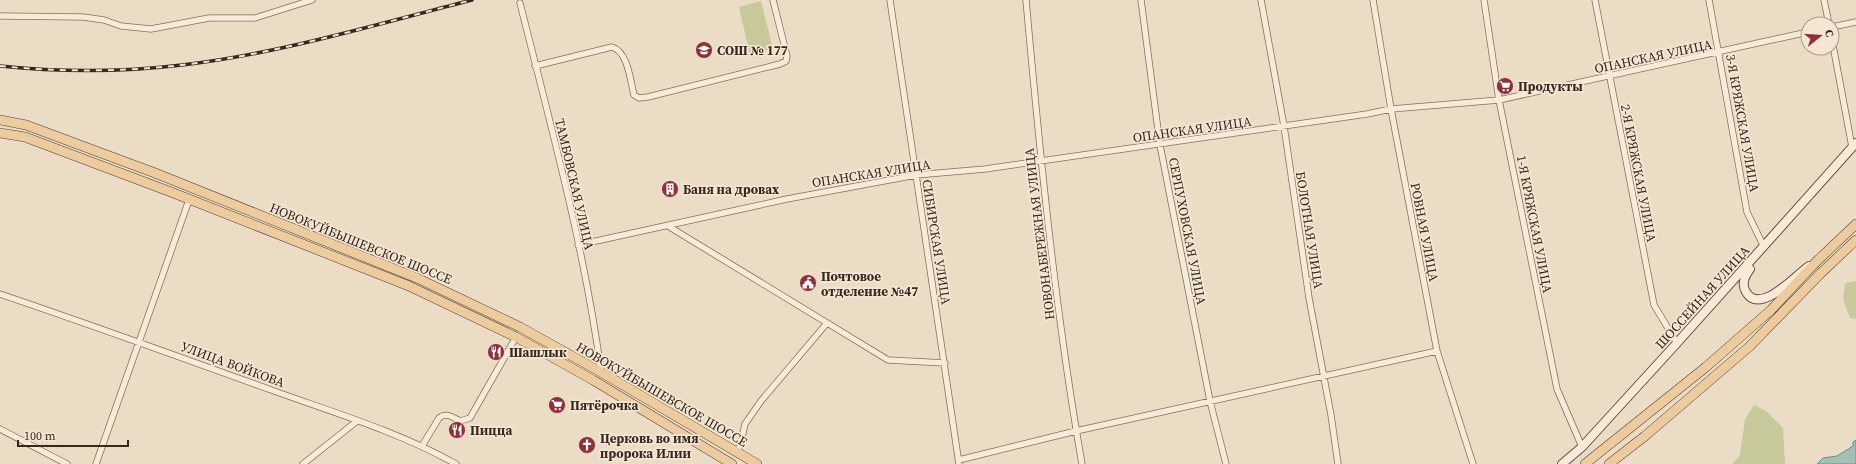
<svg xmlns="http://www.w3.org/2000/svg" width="1856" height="464" font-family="'Source Serif 4',serif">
  <rect width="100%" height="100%" fill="#ebdcc5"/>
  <path fill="#c8c99a" d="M761 1 773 49 750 55 739 7Z
    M1856 281V319L1850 318 1843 299 1845 283Z
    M1754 405 1766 411 1783 428 1785 464H1732L1740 455 1745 419Z"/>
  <path fill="#a6bfb5" stroke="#6e8d82" d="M1856 440V464H1817L1823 458 1837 456 1853 446V442Z"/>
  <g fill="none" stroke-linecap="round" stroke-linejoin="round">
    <g stroke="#856e5c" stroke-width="7">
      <path id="street" d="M890 0 959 464
        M1026 0C1040 155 1055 310 1082 464
        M1141 0 1160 145 1210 401 1226 464
        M1261 0 1284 126 1309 298 1331 415 1338 464
        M1373 0 1391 109 1437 351 1473 464
        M1484 0 1499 100 1557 389 1582 447
        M1595 0 1654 305 1677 343
        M1709 0 1747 212 1764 247
        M1824 0 1829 24
        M520 3C550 123 585 249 601 372
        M0 16 83 17 104 20 121 26 151 29 209 18H255L312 0
        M1832 27 1856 22
        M1832 40 1852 147
        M535 66 612 47C628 52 630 79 634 95L639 98 648 97 780 64 786 61 787 56 773 0
        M668 226 888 360 945 363
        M578 245 787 199 916 175 985 169 1367 114 1391 109 1499 100 1808 32
        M0 294C92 325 183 358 274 391 335 413 399 432 456 464
        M0 429 67 464
        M422 446 439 418C446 412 452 417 460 421L470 418 516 337
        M737 453 741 442 745 424 761 401 827 323
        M959 460 1076 431 1437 351
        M96 464 189 200
        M303 464 357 421"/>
    </g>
    <g stroke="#674f3f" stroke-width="10">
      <path id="secondary" d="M1750 269C1745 276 1741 283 1746 292 1760 316 1796 275 1809 266
        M1562 464 1582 447 1677 343 1856 143"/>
    </g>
    <g stroke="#533d30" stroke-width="10">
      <path id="primary" d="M0 120 26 125 155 173 417 278 520 327 601 372 757 464
        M0 133 25 137 171 192 409 286 516 337 593 380 732 464
        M1585 464 1706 367 1771 310 1817 261 1856 224
        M1609 464 1645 436 1750 346 1821 273 1856 240"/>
    </g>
    <use href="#street" stroke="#f7ead8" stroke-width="5.5"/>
    <use href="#secondary" stroke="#f7ead8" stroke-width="8"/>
    <use href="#primary" stroke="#eccc9f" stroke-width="9"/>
    <g stroke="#36281f" stroke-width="3.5">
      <path id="rail" d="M0 66C58 72 123 72 182 65 278 54 377 24 472 0"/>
    </g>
    <use href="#rail" stroke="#f3e7d4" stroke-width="2" stroke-dasharray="6" stroke-linecap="butt"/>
  </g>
  <defs>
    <g id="school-disc" transform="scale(0.9)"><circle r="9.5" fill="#90303b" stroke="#f3e7d4"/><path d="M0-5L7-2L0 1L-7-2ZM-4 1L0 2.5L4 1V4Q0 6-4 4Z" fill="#fff"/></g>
    <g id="supermarket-disc" transform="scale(0.9)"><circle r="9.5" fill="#90303b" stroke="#f3e7d4"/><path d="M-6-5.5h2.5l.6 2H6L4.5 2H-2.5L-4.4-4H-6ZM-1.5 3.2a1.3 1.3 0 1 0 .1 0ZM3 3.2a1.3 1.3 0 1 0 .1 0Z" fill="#fff"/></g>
    <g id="building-disc" transform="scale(0.9)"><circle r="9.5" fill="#90303b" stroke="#f3e7d4"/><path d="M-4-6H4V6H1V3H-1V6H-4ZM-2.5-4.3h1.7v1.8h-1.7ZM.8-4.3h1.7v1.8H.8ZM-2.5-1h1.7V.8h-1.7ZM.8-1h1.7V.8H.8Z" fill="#fff"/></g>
    <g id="civic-disc" transform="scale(0.9)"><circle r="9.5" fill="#90303b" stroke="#f3e7d4"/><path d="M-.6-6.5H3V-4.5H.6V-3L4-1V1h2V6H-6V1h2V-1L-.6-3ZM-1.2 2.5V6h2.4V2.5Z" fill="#fff"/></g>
    <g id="restaurant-disc" transform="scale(0.9)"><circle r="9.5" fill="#90303b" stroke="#f3e7d4"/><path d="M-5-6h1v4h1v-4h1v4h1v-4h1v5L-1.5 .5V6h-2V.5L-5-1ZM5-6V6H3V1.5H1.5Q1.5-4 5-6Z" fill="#fff"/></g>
    <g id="church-disc" transform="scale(0.9)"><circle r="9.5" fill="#90303b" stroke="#f3e7d4"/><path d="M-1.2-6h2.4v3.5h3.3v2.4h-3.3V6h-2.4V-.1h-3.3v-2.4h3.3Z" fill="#fff"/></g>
  </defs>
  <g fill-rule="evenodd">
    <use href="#school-disc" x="704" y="50"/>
    <use href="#supermarket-disc" x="1505" y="86"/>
    <use href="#building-disc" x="670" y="189"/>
    <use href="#civic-disc" x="808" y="283"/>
    <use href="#restaurant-disc" x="496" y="352"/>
    <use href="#supermarket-disc" x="557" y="405"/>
    <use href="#restaurant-disc" x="457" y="430"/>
    <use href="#church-disc" x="587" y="445"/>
  </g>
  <g text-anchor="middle" stroke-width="3.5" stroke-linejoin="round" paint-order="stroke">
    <g font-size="13" font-weight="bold" fill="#36281f" stroke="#f3e7d4" text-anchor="start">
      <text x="717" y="55">СОШ № 177</text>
      <text x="1518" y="91">Продукты</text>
      <text x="683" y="194">Баня на дровах</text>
      <text x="821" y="281">Почтовое<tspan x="821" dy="15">отделение №47</tspan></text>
      <text x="509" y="357">Шашлык</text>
      <text x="570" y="410">Пятёрочка</text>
      <text x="470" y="435">Пицца</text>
      <text x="600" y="443">Церковь во имя<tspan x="600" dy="15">пророка Илии</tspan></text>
    </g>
    <g font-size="13" fill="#36281f" stroke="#f3e7d4">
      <text transform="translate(1653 56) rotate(-12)" y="5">ОПАНСКАЯ УЛИЦА</text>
      <text transform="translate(1743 123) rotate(80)" y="5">3-Я КРЯЖСКАЯ УЛИЦА</text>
      <text transform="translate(1192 129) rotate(-8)" y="5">ОПАНСКАЯ УЛИЦА</text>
      <text transform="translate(871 173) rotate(-9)" y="5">ОПАНСКАЯ УЛИЦА</text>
      <text transform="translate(1639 173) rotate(79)" y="5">2-Я КРЯЖСКАЯ УЛИЦА</text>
      <text transform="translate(575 184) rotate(77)" y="5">ТАМБОВСКАЯ УЛИЦА</text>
      <text transform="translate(1535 224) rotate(79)" y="5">1-Я КРЯЖСКАЯ УЛИЦА</text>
      <text transform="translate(1310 230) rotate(81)" y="5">БОЛОТНАЯ УЛИЦА</text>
      <text transform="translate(1188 231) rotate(79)" y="5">СЕРПУХОВСКАЯ УЛИЦА</text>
      <text transform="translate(1425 232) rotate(79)" y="5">РОВНАЯ УЛИЦА</text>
      <text transform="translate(1039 234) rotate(-97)" y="5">НОВОНАБЕРЕЖНАЯ УЛИЦА</text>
      <text transform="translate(937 242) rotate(81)" y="5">СИБИРСКАЯ УЛИЦА</text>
      <text transform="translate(361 243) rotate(22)" y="5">НОВОКУЙБЫШЕВСКОЕ ШОССЕ</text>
      <text transform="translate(1702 297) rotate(-48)" y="5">ШОССЕЙНАЯ УЛИЦА</text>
      <text transform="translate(233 364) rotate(20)" y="5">УЛИЦА ВОЙКОВА</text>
      <text transform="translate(662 394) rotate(30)" y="5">НОВОКУЙБЫШЕВСКОЕ ШОССЕ</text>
    </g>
  </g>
  <g transform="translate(1820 36) rotate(73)"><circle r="19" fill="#f3e7d4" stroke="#a79b8c"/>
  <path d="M0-3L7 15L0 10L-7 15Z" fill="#90303b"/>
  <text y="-6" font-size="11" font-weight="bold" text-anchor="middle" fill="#36281f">С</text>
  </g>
  <path d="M18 440v6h110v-6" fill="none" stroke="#36281f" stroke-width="2"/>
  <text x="24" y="440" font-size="12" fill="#36281f" stroke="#f3e7d4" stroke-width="3" paint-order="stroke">100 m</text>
</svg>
